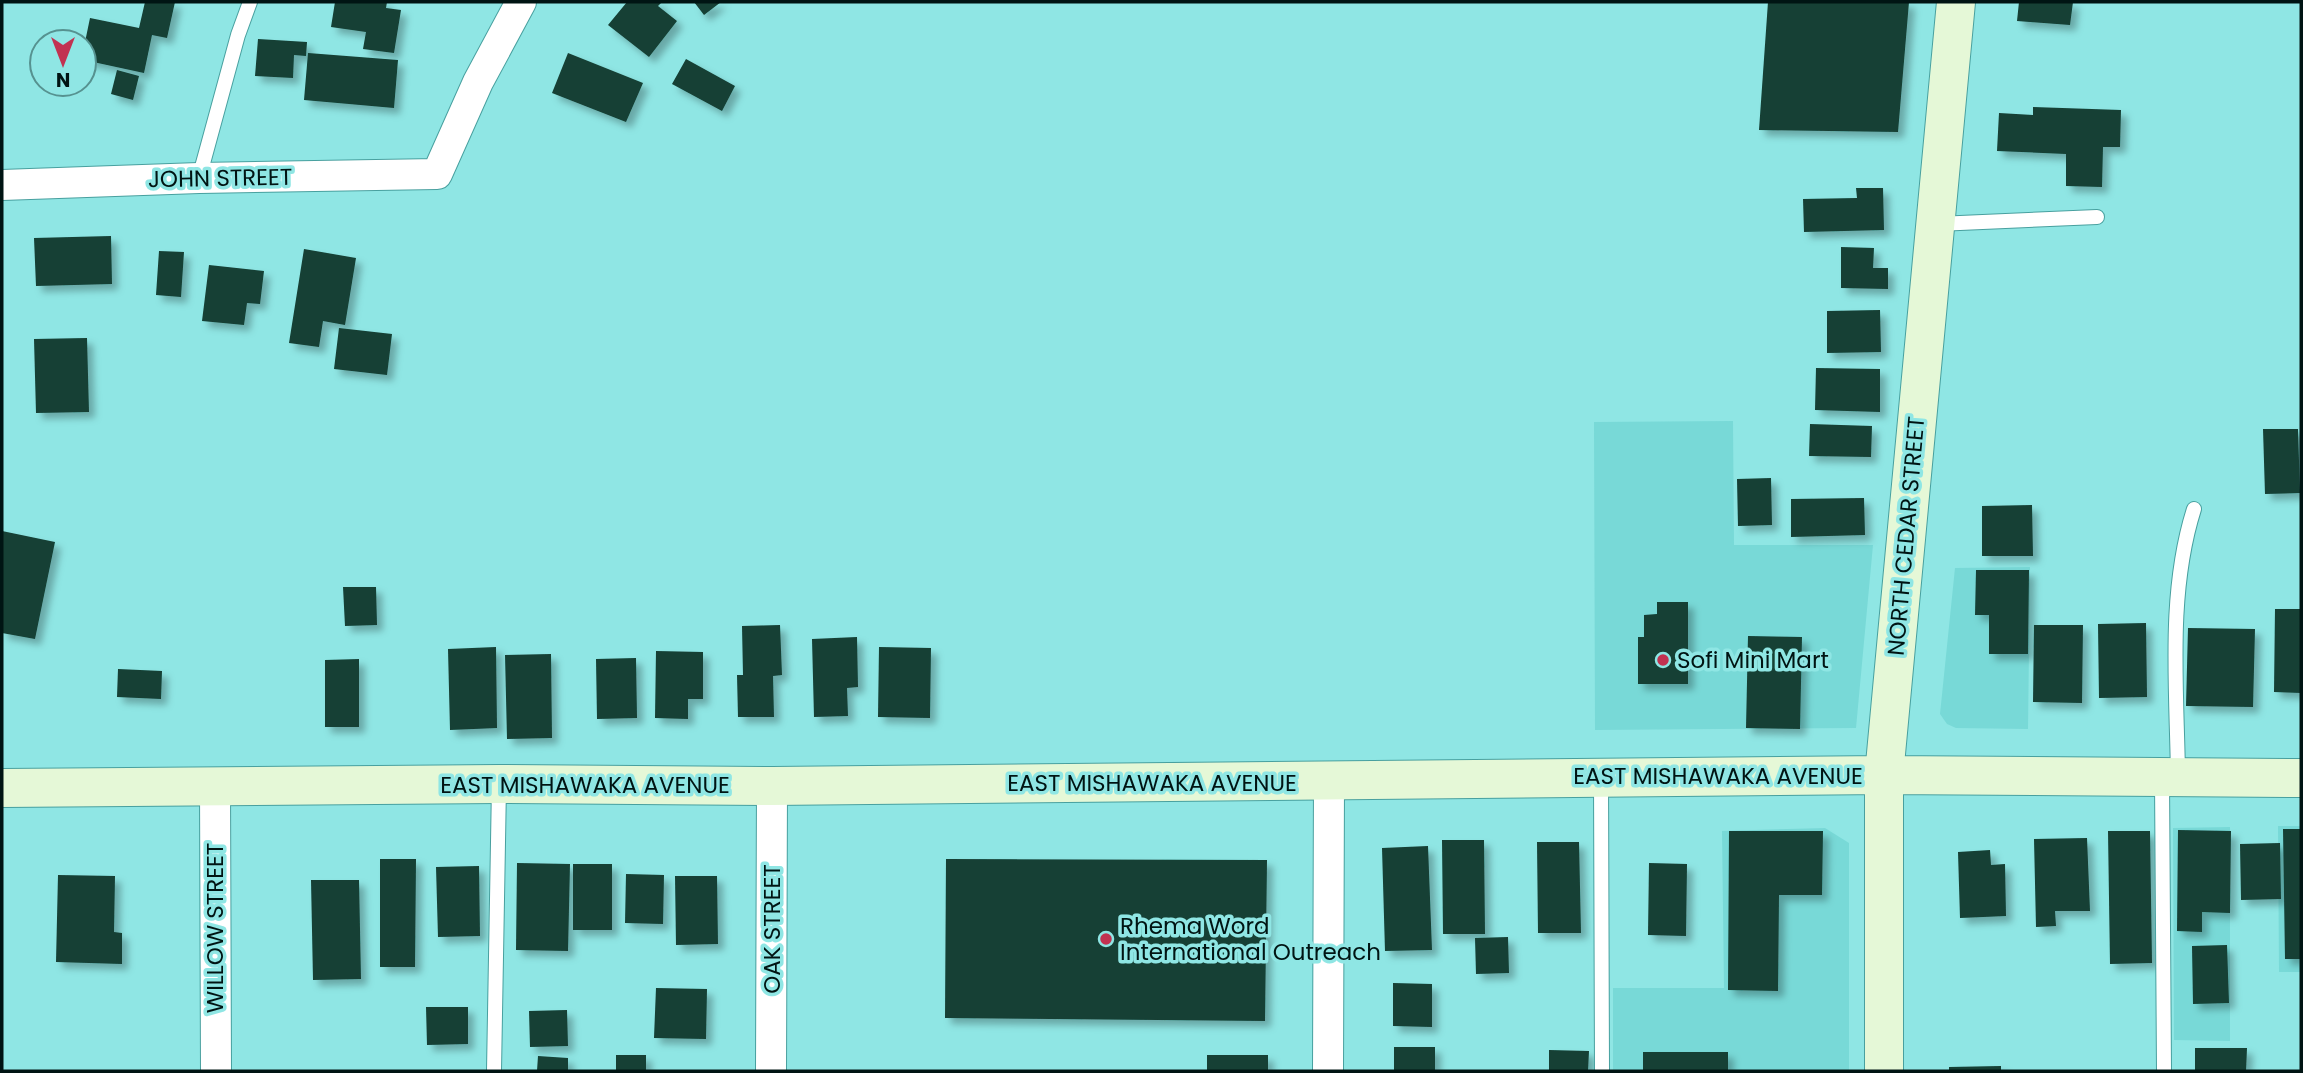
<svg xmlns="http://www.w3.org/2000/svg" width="2303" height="1073" font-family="Poppins,sans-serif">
  <defs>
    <filter id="shadow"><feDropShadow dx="6" dy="6" stdDeviation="3.5" flood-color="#0004"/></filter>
  </defs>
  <rect width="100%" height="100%" fill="#8fe6e4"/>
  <path fill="#78d9d7" d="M1733 421 1734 545H1873L1856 728 1595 730 1594 422Z
    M2030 567 2028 729 1956 728 1947 724 1940 714 1955 568Z
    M2278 826H2301V972H2279Z
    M2230 827V1041L2174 1040 2173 828Z
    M1825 828 1849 843V1071H1613V988H1724L1722 831Z"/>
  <path fill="#143f34" filter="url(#shadow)" d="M145 2H175L167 38 152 35 144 73 84 60V47L90 18 139 28Z
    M335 2H387L386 8 401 10 394 53 363 49 366 32 331 27Z
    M627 2H662L658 6 677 21 649 57 608 25Z
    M694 2H721L704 15Z
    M1768 2H1909L1898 132 1759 130Z
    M2019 2H2073L2070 25 2017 21Z
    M258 39 307 42 306 56 294 55 293 78 255 76Z
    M308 53 398 60 394 108 304 100Z
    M568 53 643 83 626 122 552 93Z
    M686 59 735 86 722 111 672 84Z
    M117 70 139 76 133 100 111 94Z
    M2033 107 2121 110 2120 147H2103L2102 187 2066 186V154L1997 151 1999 113 2033 115Z
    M1856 188H1883L1884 230 1804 232 1803 199 1857 198Z
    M111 236 112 284 36 286 34 238Z
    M1841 247 1874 248 1873 268H1888V289L1841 288Z
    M304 249 356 258 345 325 323 321 319 347 289 343Z
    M159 251 184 252 181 297 156 295Z
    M209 265 264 271 260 304 247 303 244 325 202 321Z
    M1880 310 1881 352 1827 353V311Z
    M339 328 392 334 387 375 334 369Z
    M87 338 89 412 36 413 34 339Z
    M1816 368 1880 369V412L1815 410Z
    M1810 424 1872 426 1871 457 1809 456Z
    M2263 429H2298L2300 493 2265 494Z
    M1771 478 1772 525 1738 526 1737 479Z
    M1864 498 1865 535 1791 537V499Z
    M2032 505 2033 556H1982V506Z
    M2 531 55 542 35 639 2 633Z
    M1976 570H2029L2028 654H1989V615H1975Z
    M343 587H376L377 625 345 626Z
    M1657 602H1688V684H1638V637H1644V615L1657 614Z
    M2275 609H2301V693L2274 692Z
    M2146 623 2147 697 2099 698 2098 624Z
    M780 625 782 675 773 676 774 717H738L737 675H743L742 626Z
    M2034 625H2083L2082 703 2033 702Z
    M2188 628 2255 629 2253 707 2186 706Z
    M1748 636 1802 637 1800 729 1746 728Z
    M857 637 858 687 847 688 848 716 814 717 812 639Z
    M496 647 497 728 450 730 448 649Z
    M879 647 931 648 930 718 878 717Z
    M656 651 703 652V699H688V719L655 718Z
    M551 654 552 738 507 739 505 655Z
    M636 658 637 718 597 719 596 659Z
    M359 659V727H325V660Z
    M118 669 162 671 161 699 117 697Z
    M2283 829H2301V959H2285Z
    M2178 830 2231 831 2230 913 2202 912V932L2177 931Z
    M1729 831H1823L1822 895H1779L1778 991 1728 990Z
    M2108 831H2150L2152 963 2110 964Z
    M2087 838 2090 911H2055L2056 926 2036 927 2034 839Z
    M1442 840H1484L1485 934H1443Z
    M1537 842H1579L1581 933H1538Z
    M2280 843 2281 899 2241 900 2240 844Z
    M1428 846 1432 950 1385 951 1382 848Z
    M1990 850 1991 865 2005 864 2006 916 1960 918 1958 852Z
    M380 859H416L415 967H380Z
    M946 859 1267 860 1265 1021 945 1018Z
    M517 863 570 864 568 951 516 950Z
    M1649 863 1687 864 1686 936 1648 935Z
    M573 864H612V930H573Z
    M479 866 480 936 438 937 436 867Z
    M626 874 664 875 663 924 625 923Z
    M58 875 115 876 114 932 122 933V964L56 962Z
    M675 876H717L718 944 676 945Z
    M311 880H359L361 979 313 980Z
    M1508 937 1509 973 1476 974 1475 938Z
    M2227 945 2229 1003 2193 1004 2192 946Z
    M1393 983 1432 984V1027L1393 1026Z
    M656 988 707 989 706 1039 654 1038Z
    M426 1007H468V1044L427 1045Z
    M567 1010 568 1046 530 1047 529 1011Z
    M1394 1047H1435V1071H1394Z
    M2195 1048H2247L2246 1071H2195Z
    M1549 1050 1589 1051 1588 1071H1549Z
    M1643 1052H1728V1071H1643Z
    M616 1055H646V1071H616Z
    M1207 1055H1268V1071H1207Z
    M538 1056 568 1058V1071H537Z
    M2001 1066V1071H1949V1067Z"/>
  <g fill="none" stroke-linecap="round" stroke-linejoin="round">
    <g stroke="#48a09f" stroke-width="16">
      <path id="lane" d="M199 178 238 35 250 2
        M1937 224 2097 217
        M2178 777C2177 689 2167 594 2194 509
        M1601 778 1602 1071
        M2162 780 2164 1071
        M494 1071 499 785"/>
    </g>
    <g stroke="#48a09f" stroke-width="32">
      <path id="street" d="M2 185 199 178 437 174 478 82 521 2
        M215 786 216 1071
        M771 1071 772 786
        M1328 1071 1329 782"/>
    </g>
    <g stroke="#48a09f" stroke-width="40">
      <path id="secondary" d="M2 788 499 784 772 786 1884 775 2301 778
        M1884 1071V775L1956 2"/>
    </g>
    <use href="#lane" stroke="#fff" stroke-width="14"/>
    <use href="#street" stroke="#fff" stroke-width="30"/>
    <use href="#secondary" stroke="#e5f8d7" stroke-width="38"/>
  </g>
  <g fill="#c23251" stroke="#8fe6e4" stroke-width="2.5">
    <circle cx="1663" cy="660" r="7"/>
    <circle cx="1106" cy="939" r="7"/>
  </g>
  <g text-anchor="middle" stroke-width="7" stroke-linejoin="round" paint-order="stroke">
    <g font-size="23" fill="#001413" stroke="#8fe6e4">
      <text transform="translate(220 178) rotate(-1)" y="8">JOHN STREET</text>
      <text transform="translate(1906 536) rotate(-85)" y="8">NORTH CEDAR STREET</text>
      <text x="1718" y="784">EAST MISHAWAKA AVENUE</text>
      <text x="1152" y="791">EAST MISHAWAKA AVENUE</text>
      <text x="585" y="793">EAST MISHAWAKA AVENUE</text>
      <text transform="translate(215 928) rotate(-90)" y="8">WILLOW STREET</text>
      <text transform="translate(772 929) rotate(-90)" y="8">OAK STREET</text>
    </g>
    <g font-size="23" fill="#001413" stroke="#8fe6e4" text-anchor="start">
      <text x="1677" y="668">Sofi Mini Mart</text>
      <text x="1120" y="934">Rhema Word<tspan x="1120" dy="26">International Outreach</tspan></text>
    </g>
  </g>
  <rect width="2303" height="1073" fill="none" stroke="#001413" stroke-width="7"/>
  <g transform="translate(63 63) rotate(180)"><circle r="33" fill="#8fe6e4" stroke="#569290" stroke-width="2"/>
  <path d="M0-5L12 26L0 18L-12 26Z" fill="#c23251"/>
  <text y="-10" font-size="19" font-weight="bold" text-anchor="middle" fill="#001413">N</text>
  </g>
</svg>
